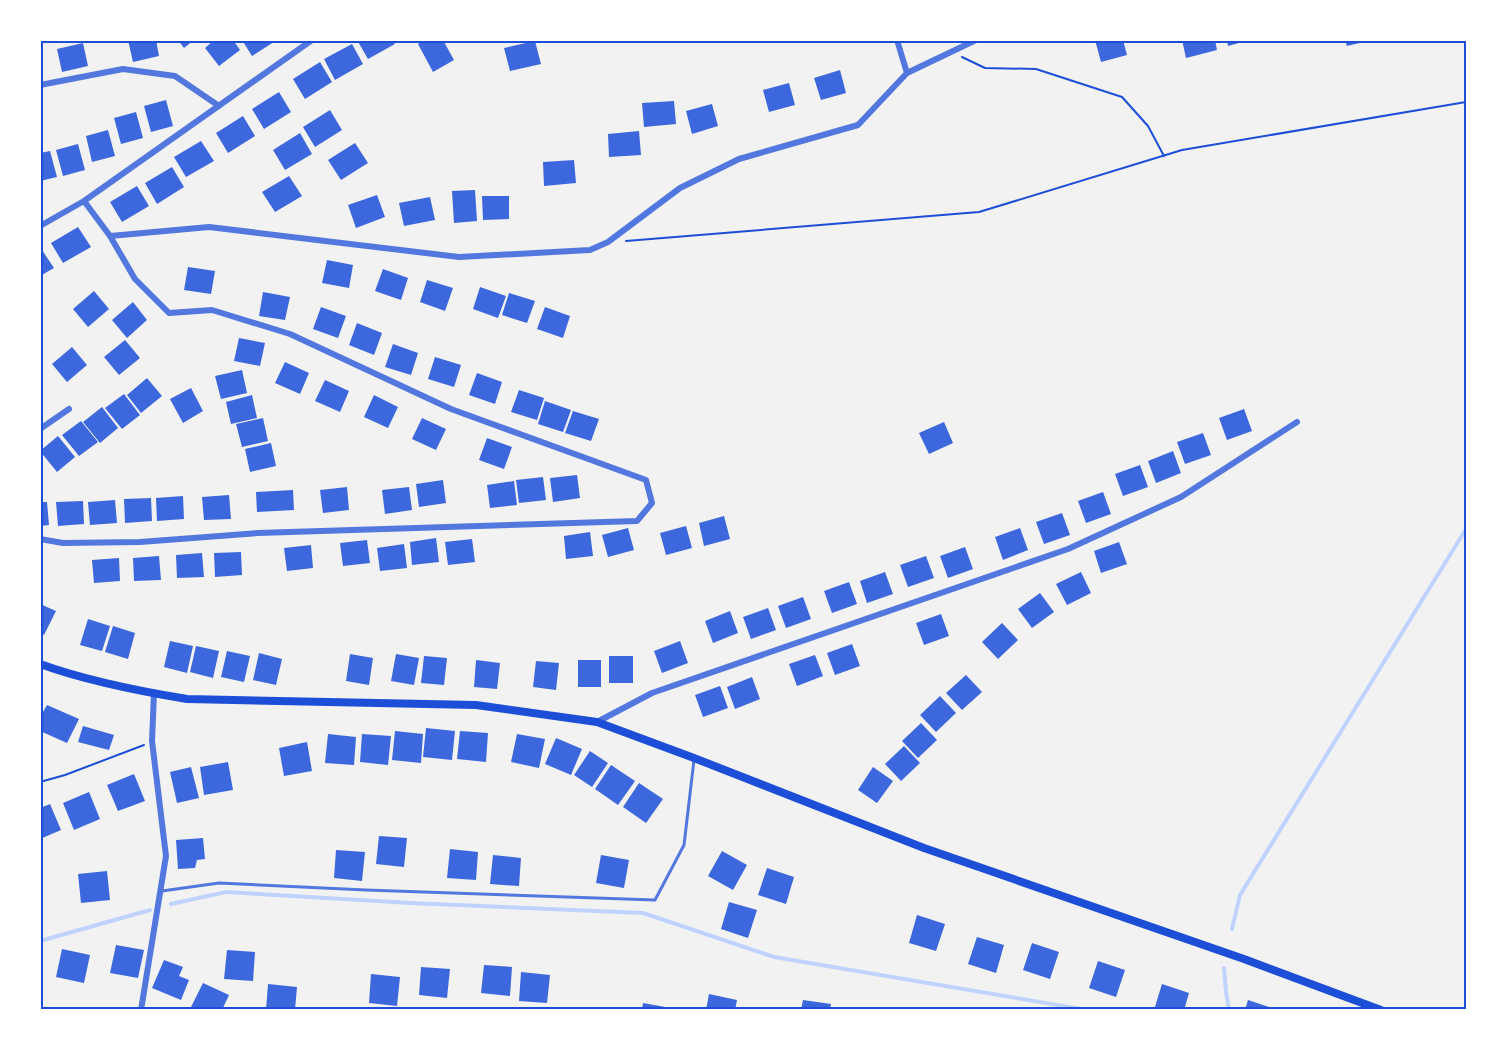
<svg xmlns="http://www.w3.org/2000/svg" width="1507" height="1050" font-family="'Archivo Narrow',sans-serif">
  <rect width="100%" height="100%" fill="#f2f2f2"/>
  <g fill="none" stroke-linecap="round" stroke-linejoin="round">
    <path stroke="#bfd3fe" stroke-width="4" d="M171 904 226 892 410 903 643 913 774 957 1087 1010
      M1232 929 1240 895 1466 529
      M40 941 150 910
      M1224 968 1226 992 1229 1010"/>
  </g>
  <path fill="#3d67dc" d="M128 40H156L159 56 133 62Z
    M178 40H194L184 48Z
    M214 40H233L240 50 219 66 205 48Z
    M242 40H277L252 56Z
    M357 40H393L395 44 368 59Z
    M424 40H443L454 60 433 72 418 44Z
    M1095 40H1123L1127 55 1101 62Z
    M1182 40H1215L1217 50 1186 58Z
    M1227 40H1246V41L1228 46Z
    M1345 40H1368V41L1347 46Z
    M535 41 541 64 510 71 504 48Z
    M83 43 88 66 62 72 57 49Z
    M352 44 363 64 335 80 324 59Z
    M320 62 332 82 305 99 293 79Z
    M840 70 846 93 821 100 814 78Z
    M789 83 795 105 769 112 763 90Z
    M279 92 291 112 264 129 252 109Z
    M166 100 173 126 151 132 144 106Z
    M674 101 676 124 644 127 642 103Z
    M712 104 718 126 692 134 686 111Z
    M330 110 342 130 315 147 303 127Z
    M136 112 143 138 121 144 114 118Z
    M243 116 255 136 228 153 216 133Z
    M108 130 115 156 92 162 86 136Z
    M639 131 641 155 609 157 608 134Z
    M300 133 312 154 285 170 273 150Z
    M201 141 214 161 186 177 174 157Z
    M355 143 368 163 341 180 328 160Z
    M78 144 85 170 63 176 56 150Z
    M50 151 57 177 40 181V153Z
    M574 160 576 183 544 186 543 162Z
    M172 167 184 187 157 204 145 183Z
    M289 176 302 196 275 212 262 192Z
    M137 186 149 206 122 222 110 202Z
    M475 190 477 221 454 223 452 191Z
    M377 195 385 217 356 228 348 205Z
    M482 196H509V219L483 220Z
    M430 197 435 220 404 226 399 203Z
    M78 227 91 247 63 263 51 243Z
    M40 247 54 268 40 276Z
    M327 260 353 265 349 288 322 283Z
    M188 267 215 271 211 294 184 290Z
    M383 269 408 278 401 300 375 291Z
    M427 280 453 288 445 311 420 302Z
    M480 287 506 296 498 318 473 309Z
    M94 291 109 309 88 327 73 309Z
    M263 292 290 297 285 320 259 316Z
    M509 293 535 301 527 323 502 315Z
    M133 302 147 320 127 338 112 320Z
    M321 307 346 316 338 338 313 329Z
    M545 307 570 316 563 338 537 329Z
    M357 323 382 333 374 355 349 345Z
    M239 338 265 343 260 366 234 361Z
    M125 340 140 358 119 375 104 357Z
    M393 344 418 353 411 375 385 367Z
    M72 347 87 365 67 382 52 364Z
    M435 357 461 365 454 387 428 379Z
    M285 362 309 373 300 394 275 383Z
    M242 370 247 393 221 399 215 376Z
    M477 373 502 382 495 404 469 395Z
    M147 378 162 396 141 413 127 395Z
    M325 380 349 391 340 412 315 401Z
    M191 388 203 411 183 423 170 399Z
    M519 390 544 398 537 420 511 412Z
    M124 394 140 415 122 429 105 408Z
    M252 395 257 418 231 424 226 402Z
    M374 395 398 407 388 428 364 417Z
    M545 401 571 410 563 432 538 424Z
    M102 407 118 428 100 443 83 422Z
    M1244 409 1252 431 1227 440 1219 418Z
    M573 411 599 419 591 441 565 433Z
    M263 418 268 441 242 447 236 424Z
    M422 418 446 429 436 450 412 439Z
    M81 421 98 442 79 456 62 435Z
    M944 422 953 443 929 454 919 433Z
    M1203 433 1211 455 1185 464 1177 442Z
    M58 436 75 457 57 472 40 451Z
    M487 438 512 447 504 469 479 460Z
    M271 443 276 466 250 472 245 449Z
    M1173 451 1181 473 1156 483 1148 461Z
    M1140 465 1148 487 1123 496 1115 474Z
    M577 475 580 498 553 502 550 478Z
    M543 477 546 500 519 503 516 480Z
    M443 480 446 503 419 507 416 484Z
    M514 481 517 505 490 508 487 485Z
    M347 487 349 510 323 513 320 490Z
    M409 487 412 510 385 514 382 490Z
    M293 490 294 510 257 512 256 492Z
    M1103 492 1111 514 1086 523 1078 501Z
    M229 495 231 519 204 520 202 497Z
    M183 496 184 519 157 521 156 498Z
    M151 498 152 521 125 523 124 499Z
    M115 500 117 523 90 525 88 502Z
    M83 501 84 524 58 526 56 502Z
    M40 502H47L49 525 40 526Z
    M1062 513 1070 535 1044 544 1036 522Z
    M724 516 730 539 704 546 699 523Z
    M686 526 692 548 666 555 660 533Z
    M628 528 634 550 608 557 602 535Z
    M1020 528 1028 550 1003 560 995 537Z
    M590 532 593 556 566 559 564 536Z
    M436 538 439 562 412 565 410 542Z
    M472 539 475 562 448 565 445 542Z
    M367 540 370 563 343 566 340 543Z
    M1119 542 1127 564 1101 573 1094 551Z
    M404 544 407 568 380 571 377 548Z
    M311 545 313 568 287 571 284 548Z
    M965 547 973 569 948 578 940 556Z
    M241 552 242 575 215 577 214 553Z
    M202 553 204 577 177 578 176 555Z
    M159 556 161 580 134 581 133 558Z
    M926 556 934 578 908 587 900 565Z
    M119 558 120 581 94 583 92 560Z
    M885 572 893 594 867 603 860 581Z
    M1081 572 1091 593 1067 605 1056 584Z
    M849 582 857 604 832 613 824 591Z
    M1040 593 1054 612 1032 628 1018 609Z
    M803 597 811 619 786 628 778 606Z
    M40 604 56 611 44 635 40 633Z
    M768 608 776 630 751 639 743 617Z
    M730 611 738 633 713 643 705 621Z
    M941 614 949 636 924 645 916 623Z
    M88 619 110 626 102 651 80 645Z
    M1002 623 1018 640 998 659 982 642Z
    M113 626 135 633 128 659 105 652Z
    M170 641 193 646 187 673 164 667Z
    M680 641 688 663 662 673 654 651Z
    M852 644 860 666 835 675 827 653Z
    M196 646 219 651 213 678 190 672Z
    M227 651 250 656 244 682 221 677Z
    M259 653 282 659 276 685 253 680Z
    M350 654 373 658 369 685 346 681Z
    M396 654 419 658 414 685 391 681Z
    M815 655 823 676 797 686 789 664Z
    M424 656 447 658 444 685 421 683Z
    M609 656H633V683H609Z
    M476 660 500 663 497 689 474 687Z
    M578 660H601V687H578Z
    M536 661 559 663 556 690 533 687Z
    M966 675 982 692 962 710 946 693Z
    M752 677 760 699 735 709 727 687Z
    M720 686 728 708 703 717 695 695Z
    M940 696 956 713 936 732 920 715Z
    M47 705 79 719 67 743 40 731V717Z
    M921 723 937 740 918 758 902 741Z
    M83 726 114 735 109 750 78 742Z
    M426 728 455 731 452 760 423 757Z
    M395 731 423 734 421 763 392 760Z
    M460 731 488 733 486 762 457 759Z
    M328 734 356 737 354 765 325 763Z
    M362 734 391 736 388 765 360 762Z
    M517 734 545 739 539 768 511 762Z
    M556 738 582 749 571 775 545 764Z
    M307 742 312 771 284 776 279 748Z
    M904 746 920 763 901 781 885 764Z
    M590 751 608 763 592 787 574 775Z
    M228 762 233 790 204 795 200 767Z
    M611 765 635 781 618 805 595 789Z
    M191 767 199 798 177 803 170 772Z
    M873 767 893 781 877 803 858 790Z
    M134 774 145 801 118 811 107 785Z
    M639 783 663 799 646 823 623 807Z
    M89 792 100 819 74 830 63 803Z
    M50 804 61 830 40 839V808Z
    M379 836 407 838 404 867 376 864Z
    M203 838 205 859 197 860 195 868 178 869 176 840Z
    M450 849 478 852 476 880 447 878Z
    M336 850 365 852 362 881 334 878Z
    M722 851 747 865 733 890 708 876Z
    M493 855 521 858 519 886 490 884Z
    M601 855 629 860 624 888 596 883Z
    M767 868 794 877 786 904 758 895Z
    M107 871 110 900 81 903 78 874Z
    M729 902 757 910 748 938 721 929Z
    M917 915 945 924 936 951 909 943Z
    M977 937 1004 945 996 973 968 964Z
    M1032 943 1059 952 1050 979 1023 970Z
    M116 945 144 950 138 978 110 973Z
    M62 949 90 955 84 983 56 977Z
    M227 950 255 952 253 981 224 979Z
    M164 960 183 967 179 976 189 980 181 1000 152 988Z
    M1098 961 1125 970 1116 997 1089 988Z
    M484 965 512 967 510 996 481 993Z
    M421 967 450 969 447 998 419 995Z
    M521 972 550 975 547 1003 519 1001Z
    M371 974 400 977 397 1006 369 1003Z
    M203 983 229 995 222 1010 190 1009Z
    M268 984 297 987 295 1010H266Z
    M1162 984 1189 993 1184 1010H1154Z
    M709 994 737 1000 735 1010H706Z
    M803 1000 831 1004 830 1010H801Z
    M1248 1000 1275 1009V1010H1245Z
    M643 1003 671 1008V1010H642Z"/>
  <g fill="none" stroke-linecap="round" stroke-linejoin="round">
    <path stroke="#1d4ed8" stroke-width="2" d="M962 57 985 68 1036 69 1122 97 1148 126 1164 156
      M626 241 979 212 1182 150 1466 102
      M40 782 65 775 144 745"/>
    <path stroke="#5277de" stroke-width="3" d="M162 891 219 883 366 890 655 900 684 845 694 760"/>
    <path stroke="#5277de" stroke-width="6" d="M897 40 907 73
      M40 85 123 69 175 76 219 106
      M40 226 84 201 312 40
      M110 236 209 227 459 257 590 250 608 242 680 188 739 159 858 125 907 73 976 40
      M40 429 69 409
      M40 539 63 543 140 542 258 533 637 521 652 503 646 480 451 409 290 334 212 310 169 313 135 279 110 236 84 201
      M597 722 652 693 1068 549 1181 497 1297 422
      M141 1010 166 856 152 741 154 693"/>
    <path stroke="#1d4ed8" stroke-width="8" d="M40 664C87 681 138 691 187 699L476 705 597 722 694 758 924 848 1244 959 1381 1010"/>
  </g>
  <rect width="1507" height="1050" fill="none" stroke="#ffffff" stroke-width="84"/>
  <rect x="42" y="42" width="1423" height="966" fill="none" stroke="#1d4ed8" stroke-width="2"/>
</svg>
